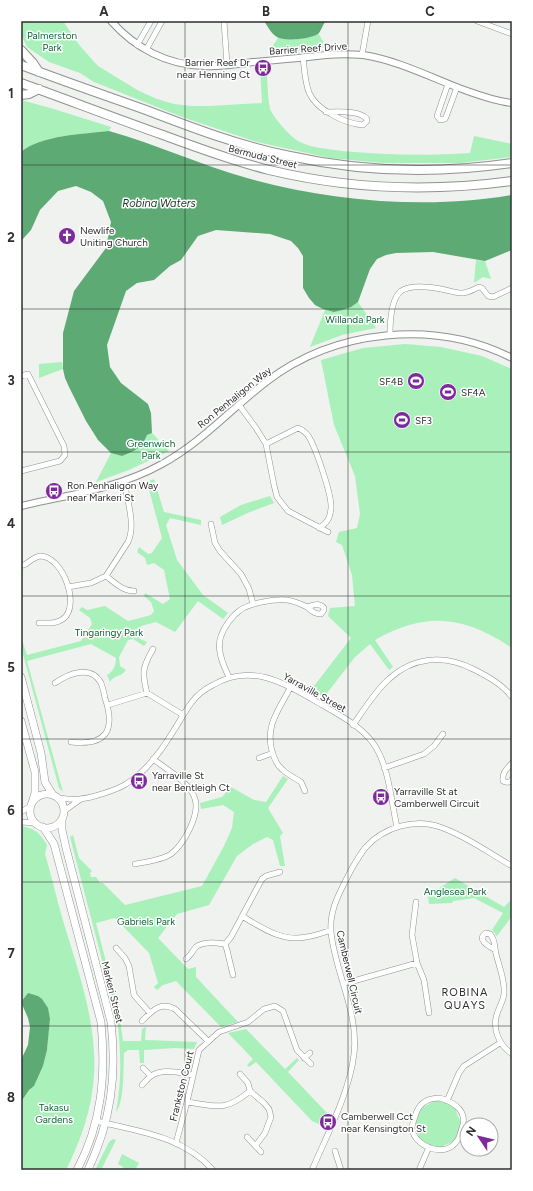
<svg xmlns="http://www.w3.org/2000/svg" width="533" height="1191" font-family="Figtree,sans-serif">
  <rect width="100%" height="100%" fill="#eff2ef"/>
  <path fill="#a9f0bb" d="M21 21H63L80 46 98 66 139 91 157 99 174 104 192 106H210L262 103 260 69 267 68C267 77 268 105 271 111 275 119 291 138 300 142 312 148 328 149 342 151 384 155 427 156 470 153L474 136 512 144V157L460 163H384L330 158 257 142 182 117 94 82 80 73 49 62 27 47 21 34Z
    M318 33 324 43 334 47 268 53 278 38C292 40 306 40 318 33Z
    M21 100 54 109 111 127 109 131C84 134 41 135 21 152Z
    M476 260 485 261 491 279 483 277 474 283Z
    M358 302 376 328 342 335 310 347 325 310C337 312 349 309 358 302Z
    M405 344 441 347 482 356 512 369V648C464 616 426 611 375 640L393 667 389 670 370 644 355 657 324 697 311 690 351 638 328 616 330 608 355 606 352 575 342 545 336 542 339 532 357 528 360 514 355 476 334 425 321 360 363 348Z
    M62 362 63 369 39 378V364Z
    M152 433 169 451 129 470 96 482 111 453 122 456 143 443 147 435Z
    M154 479 164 512 201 520V525L170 518 166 525 177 560 203 595 228 613 223 619 198 601 175 632 156 622 141 626 138 630 140 639 147 642 144 646 133 639 128 640 119 657 120 666 126 670C120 678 115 674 110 682L107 675C113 672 116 665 116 658L91 644 27 661 63 792 59 788 21 647V637L27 655 81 641 92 624 90 618 79 610 82 607 87 610 105 606 128 621 151 615 154 611 151 602 144 596 145 593 163 604 170 599 164 570 154 563 147 565 145 558 137 552 139 547 148 554 152 553 162 538 147 482Z
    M270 496 274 503 250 512 222 525 220 517 241 505Z
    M283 776 288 779 268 808 283 833 280 836 285 866H280L273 840 267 837 253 844 237 856 209 905 177 914 158 938 188 969 196 967V977L238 1022 221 1027 176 981 163 985 157 990 154 987 158 983 149 953 115 918 96 923 119 1012 123 1041H141L142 1029 146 1027 145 1040 197 1042 194 1049 175 1048 144 1050V1063H140L139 1050H128L124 1053C123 1067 125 1101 116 1112 122 1080 121 1050 117 1018L70 837 73 835 79 858 92 871 90 873 91 877H96L100 883H103L125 905 202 886 224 846 232 828 234 812 223 805 201 809 200 803 222 797 231 787 254 800 266 802Z
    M21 826C35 828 40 833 47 845L45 854C52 877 57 901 64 924 79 973 97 1024 94 1075 92 1109 81 1140 66 1170H21V1102L29 1090 34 1086 43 1066 47 1050 50 1019 28 993 21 1002Z
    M455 878 504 907 512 899V916L497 936 492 930 503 913 474 898 453 901 452 903 429 904 428 895Z
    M246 1029 285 1069 297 1058 299 1060 288 1072 329 1115 324 1126 312 1121 256 1062 249 1067 247 1065 253 1059 228 1033Z
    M435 1100 447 1103 457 1109 456 1111 460 1121 463 1123C458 1136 457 1142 442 1146L441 1149 425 1143 419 1139V1137L414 1125 422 1106 424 1107Z
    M113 1139 116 1140 101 1170H95L109 1142Z
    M122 1154 139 1163 135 1170H121L123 1167 118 1164Z"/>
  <path fill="#5eaa74" d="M264 21H325V22C323 25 321 30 319 33 313 39 287 41 279 38 272 35 268 27 264 21Z
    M109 131C156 144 200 165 247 178 328 201 429 210 512 195V250L485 261 433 252 396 253 386 255 377 259 370 269 358 302 351 307 342 310 334 312 323 309 315 305 309 298 303 288V256L298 248 291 241 270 234 216 230 198 236 181 260 170 266 154 280 137 283 126 291 107 345 110 367 121 383 148 404 151 413 152 433 147 435C141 449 136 450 122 456L111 453 98 440 86 421 69 387 65 378 63 369V333L74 291 106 248 111 222 103 201 91 192 76 186 58 191 40 210 31 230 21 241V152C41 135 84 134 109 131Z
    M28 993 38 996 42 999 48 1008 50 1019 47 1050 43 1066 34 1086 29 1090 21 1102V1060L28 1045 30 1027 28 1018 21 1002Z"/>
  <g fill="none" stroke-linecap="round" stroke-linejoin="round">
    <g stroke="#8f9290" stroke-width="6">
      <path id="minor" d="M224 21 227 65
        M477 21 512 34
        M137 45 151 21
        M146 50 162 21
        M362 55 368 21
        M303 57C306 85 305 100 331 114 341 120 352 124 363 125L367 121V119C360 110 337 112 326 112
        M448 84 437 116 440 120 445 119 446 117 457 87
        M390 335C390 323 391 299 401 291 411 284 430 287 441 289 448 290 455 293 462 293 468 293 474 289 479 287L482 288 488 296 493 297 512 288
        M21 376 28 374 64 446 65 455 60 461 21 471
        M239 405 256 428 266 444 274 485 277 497 288 511 328 532
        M266 444 298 428C303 430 306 432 309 437 316 449 332 495 331 508 330 519 327 523 319 528
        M211 524 215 543 220 551 241 574 249 589 253 604
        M24 565C29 562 34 557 40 556 63 556 81 606 63 619 56 624 48 623 39 623
        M106 576C115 583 123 591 134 591
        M68 587 91 583 106 576 128 542C136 525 127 499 124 482
        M229 677C223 665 216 649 221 636 224 627 232 616 239 611 249 603 274 599 287 600 294 601 301 604 307 607 313 605 319 602 324 608V610L321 614C314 614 312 611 307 607
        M55 683C68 674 91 664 101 683 103 688 104 693 105 698 116 731 106 746 71 742
        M290 688C279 710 265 725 272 751 274 758 277 766 283 770 288 775 295 778 301 782L305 791
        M147 693C142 673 142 668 153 649
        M108 705 147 693 183 715
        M353 725C363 711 376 690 389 679 413 657 444 654 473 669 487 676 502 684 512 697
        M259 758 273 753
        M512 763C507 769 502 772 503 781 507 783 510 783 512 779
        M384 768 424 754 434 746 443 734
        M59 798C66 799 73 800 80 799 91 798 117 790 126 784 146 772 162 750 174 730 180 721 185 711 192 702 197 695 205 689 213 685 250 663 284 682 317 702 336 713 360 725 373 743 389 765 391 801 397 827
        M64 811 81 799
        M21 812 31 806
        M21 822 36 823
        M135 864C146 862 162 860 171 854 184 844 200 815 195 799 191 783 166 769 153 759
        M416 902 412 935 417 963 424 980 429 1013
        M242 916C262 928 282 942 306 937 314 936 323 933 331 930
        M225 944 231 937 262 879 266 876 280 872
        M225 944 227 950 233 975
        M116 948 125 958 129 966 134 995 150 1013
        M494 949C488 946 476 939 486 933L490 934C496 941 494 946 496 954 499 966 505 980 504 993 504 1000 499 1007 497 1014 492 1029 499 1045 512 1054
        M186 959C191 956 192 951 196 947 203 941 216 943 225 944
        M343 984 417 963
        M142 1021C152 1011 160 1001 175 1009L208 1041
        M304 1058 310 1053
        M143 1068 151 1076
        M240 1074 248 1083 250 1091 264 1103 269 1109 271 1117 265 1133 256 1145
        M142 1085C145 1082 148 1078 151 1076 163 1068 180 1073 193 1075
        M440 1098C456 1103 469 1112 461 1131 460 1135 459 1139 456 1142 445 1158 415 1147 412 1129 412 1123 415 1117 417 1111 421 1102 430 1098 440 1098Z
        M447 1101 459 1073 464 1066 500 1043
        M187 1102C217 1106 225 1112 250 1091
        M96 1121C137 1131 183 1136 213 1170
        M247 1137 261 1152
        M176 1143 187 1102 199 1050 219 1032 248 1022 264 1009 275 1006 283 1011 297 1050 311 1064
        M335 1151 341 1170
        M312 1170C327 1135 350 1091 354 1054 359 1012 335 973 331 932 329 909 341 890 351 870 356 862 360 854 366 847 384 827 415 818 440 827 466 836 489 853 512 866
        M419 1170 429 1147"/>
    </g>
    <g stroke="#8f9290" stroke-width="8">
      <path id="tertiary" d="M111 21C135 48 167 65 204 66 220 67 237 64 253 62 277 60 301 58 326 55 338 54 350 54 363 55 396 60 428 76 459 88 476 94 493 101 512 103
        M21 506C69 495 119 488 162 464 201 443 231 409 266 382 335 329 435 319 512 358"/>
    </g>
    <g stroke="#8f9290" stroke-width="8">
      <path id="secondary" d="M21 677 41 753 45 782 53 795
        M21 721 35 772V793L32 803
        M30 811a17 17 0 1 1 34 0a17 17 0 1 1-34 0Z
        M62 819V830L66 848 111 1022C117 1076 111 1121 88 1170
        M43 827 54 844 101 1022C106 1075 102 1123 77 1170"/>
    </g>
    <g stroke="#8f9290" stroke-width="10">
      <path id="primary" d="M21 50 33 63 39 72
        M21 65C63 81 104 95 146 110 193 128 240 146 290 156 362 172 438 174 512 163
        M21 83C68 100 115 118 163 135 198 148 233 161 269 170 348 189 431 192 512 181
        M21 95 29 94 39 89"/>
    </g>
    <use href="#minor" stroke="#fff" stroke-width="5"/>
    <use href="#tertiary" stroke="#fff" stroke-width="6"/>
    <use href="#secondary" stroke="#fff" stroke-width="7"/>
    <use href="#primary" stroke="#fff" stroke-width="8"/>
  </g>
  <path fill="none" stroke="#2e2f2e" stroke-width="1" stroke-opacity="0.55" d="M185 21V1170M348 21V1170M21 165H512M21 309H512M21 452H512M21 596H512M21 739H512M21 882H512M21 1026H512"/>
  <defs>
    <g id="bus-disc" transform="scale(0.9)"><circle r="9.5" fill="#7d2a9a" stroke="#fff"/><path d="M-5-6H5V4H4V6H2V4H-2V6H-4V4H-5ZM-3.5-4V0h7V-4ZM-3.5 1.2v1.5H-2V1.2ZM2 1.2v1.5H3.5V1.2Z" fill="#fff"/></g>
    <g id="church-disc" transform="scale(0.9)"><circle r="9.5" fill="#7d2a9a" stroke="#fff"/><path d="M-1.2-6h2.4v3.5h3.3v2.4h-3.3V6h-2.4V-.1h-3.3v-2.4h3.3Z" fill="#fff"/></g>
    <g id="stadium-disc" transform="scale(0.9)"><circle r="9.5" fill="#7d2a9a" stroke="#fff"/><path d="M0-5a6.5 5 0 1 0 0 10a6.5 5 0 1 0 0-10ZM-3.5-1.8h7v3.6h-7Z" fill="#fff"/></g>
  </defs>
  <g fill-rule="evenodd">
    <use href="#bus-disc" x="263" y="68"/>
    <use href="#church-disc" x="67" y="236"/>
    <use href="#stadium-disc" x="416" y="381"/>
    <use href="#stadium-disc" x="448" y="392"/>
    <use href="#stadium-disc" x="402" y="420"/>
    <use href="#bus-disc" x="54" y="491"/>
    <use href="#bus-disc" x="139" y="781"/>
    <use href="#bus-disc" x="381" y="797"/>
    <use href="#bus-disc" x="328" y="1122"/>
  </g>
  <g text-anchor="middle" stroke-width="3" stroke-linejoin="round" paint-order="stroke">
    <g font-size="10" fill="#0e6634" stroke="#fff">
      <text x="52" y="39">Palmerston<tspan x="52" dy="12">Park</tspan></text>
      <text x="355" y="323">Willanda Park</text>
      <text x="151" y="447">Greenwich<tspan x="151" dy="12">Park</tspan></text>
      <text x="109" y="636">Tingaringy Park</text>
      <text x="455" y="895">Anglesea Park</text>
      <text x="146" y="925">Gabriels Park</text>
      <text x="54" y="1111">Takasu<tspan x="54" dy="12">Gardens</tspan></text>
    </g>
    <g font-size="10" fill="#2e2f2e" stroke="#fff">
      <text transform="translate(308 48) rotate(-4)" y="4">Barrier Reef Drive</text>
      <text transform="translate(263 156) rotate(14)" y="4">Bermuda Street</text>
      <text transform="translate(234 397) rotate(-39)" y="4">Ron Penhaligon Way</text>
      <text transform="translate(315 692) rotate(29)" y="4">Yarraville Street</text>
      <text transform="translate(350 972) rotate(77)" y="4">Camberwell Circuit</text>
      <text transform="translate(113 992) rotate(76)" y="4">Markeri Street</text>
      <text transform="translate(181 1086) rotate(-76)" y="4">Frankston Court</text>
    </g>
    <g font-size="10" fill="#2e2f2e" stroke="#fff" text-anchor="start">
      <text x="250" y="66" text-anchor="end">Barrier Reef Dr<tspan x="250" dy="12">near Henning Ct</tspan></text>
      <text x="80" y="234">Newlife<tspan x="80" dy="12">Uniting Church</tspan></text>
      <text x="403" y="385" text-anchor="end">SF4B</text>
      <text x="461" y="396">SF4A</text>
      <text x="415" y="424">SF3</text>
      <text x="67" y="489">Ron Penhaligon Way<tspan x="67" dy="12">near Markeri St</tspan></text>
      <text x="152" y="779">Yarraville St<tspan x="152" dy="12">near Bentleigh Ct</tspan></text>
      <text x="394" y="795">Yarraville St at<tspan x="394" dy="12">Camberwell Circuit</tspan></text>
      <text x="341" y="1120">Camberwell Cct<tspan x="341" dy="12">near Kensington St</tspan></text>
    </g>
    <g font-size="11" font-style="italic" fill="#15361f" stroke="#fff">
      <text x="159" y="207">Robina Waters</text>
    </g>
    <g font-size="11" letter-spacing="1" fill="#2e2f2e" stroke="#fff">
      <text x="465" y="996">ROBINA<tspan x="465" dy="13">QUAYS</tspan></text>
    </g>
  </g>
  <rect width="533" height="1191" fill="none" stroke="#ffffff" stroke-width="44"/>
  <g transform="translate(479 1137) rotate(305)"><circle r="19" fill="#ffffff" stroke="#abacab"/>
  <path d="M0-3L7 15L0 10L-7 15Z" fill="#7d2a9a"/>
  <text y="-6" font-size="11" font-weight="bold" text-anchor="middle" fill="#2e2f2e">N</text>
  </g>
  <rect x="22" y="22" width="489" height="1147" fill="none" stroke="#2e2f2e" stroke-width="1.5"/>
  <g font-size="13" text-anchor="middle" font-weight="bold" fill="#2e2f2e">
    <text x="104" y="16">A</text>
    <text x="266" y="16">B</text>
    <text x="430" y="16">C</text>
    <text x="11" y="98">1</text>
    <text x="11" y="242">2</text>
    <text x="11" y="385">3</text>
    <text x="11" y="528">4</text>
    <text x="11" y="672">5</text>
    <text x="11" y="815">6</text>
    <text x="11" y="958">7</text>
    <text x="11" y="1102">8</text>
  </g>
</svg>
